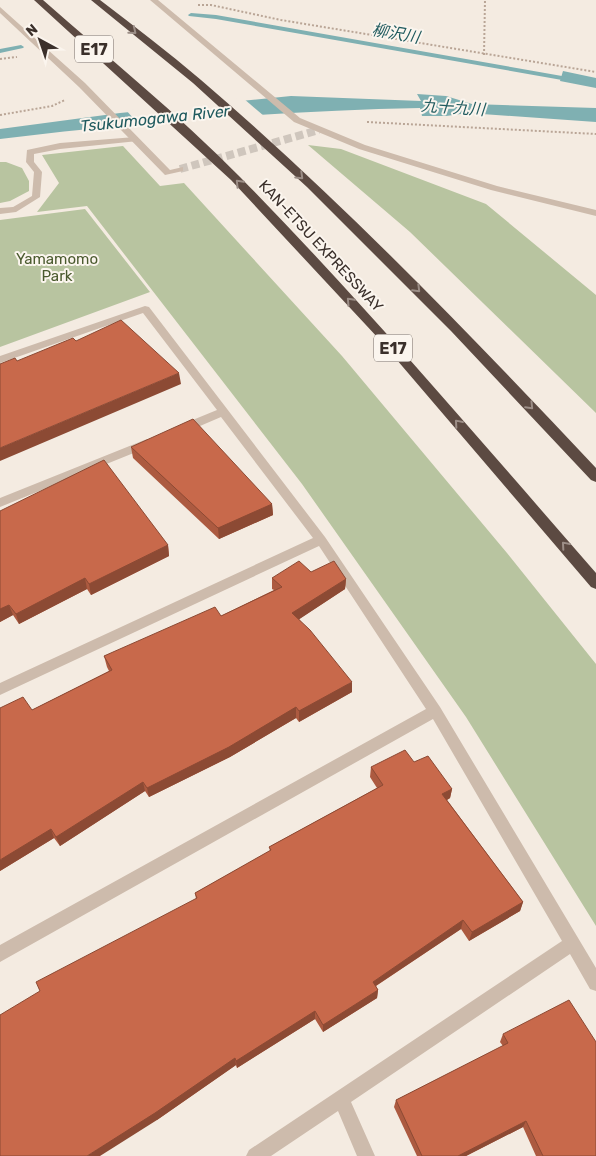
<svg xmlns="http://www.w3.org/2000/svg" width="596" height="1156" font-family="Rubik,'Noto Sans JP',sans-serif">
  <rect width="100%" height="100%" fill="#f4ebe1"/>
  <path fill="#b8c4a0" d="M308 145 341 149 486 204 596 295V413L410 232Z
    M123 146 160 186 184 183 342 356 507 553 596 664V926L466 717 302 484 87 206 37 212 59 183 42 155Z
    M0 162H6L22 168 29 181V191L10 201 0 203Z
    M85 209 150 292 0 347V220Z"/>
  <path fill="#7fb0b2" d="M563 71 596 78V88L560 81Z
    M417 94 446 96 472 104 596 108V122L468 113 446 116H422L420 108C279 111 140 122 0 139V129L120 113 291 96 421 101Z"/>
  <path fill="#f4ebe1" d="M243 98 264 116 140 126 126 110Z"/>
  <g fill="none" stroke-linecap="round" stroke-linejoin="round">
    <path fill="#7fb0b2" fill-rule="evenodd" d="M191 13 216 15 596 82V86L216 19 189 16 188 15Z
      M21 45 24 47 23 48 0 53V49Z"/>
    <path stroke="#cfc6bd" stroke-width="8" stroke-dasharray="8 4" stroke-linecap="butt" d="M180 169 319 130"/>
    <path stroke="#b9a596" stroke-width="2" stroke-dasharray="2 2" stroke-linecap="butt" d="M198 5H211L281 20 596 72
      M484 55 485 0
      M0 59 17 57
      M0 115 52 106 65 100
      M367 122 596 134"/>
    <path fill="#cdbbac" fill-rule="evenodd" d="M135 137H138V141L60 149 34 154V162L42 172 40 197 16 212H10L8 210 32 196 34 172 26 162 27 150 60 143Z"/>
    <path fill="#cdbbac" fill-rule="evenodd" d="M150 0H158L300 118 365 145 497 186 596 210V216L491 190 359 149 294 122Z
      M0 7 85 83 170 170 183 167V171L165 175 79 87 0 13Z
      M13 207 16 208V212L0 214V208Z
      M145 306 149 307 325 537 440 707 596 968V991L590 989 570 954 351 1102 375 1156H357L338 1111 271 1156H246L249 1150 562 941 433 719 0 962V945L426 709 319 546 0 695V683L313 538 221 417 186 432H178L176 429 178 426 217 410 143 313 0 363V356Z
      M147 439 151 440 153 443 151 446 0 507V498Z"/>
    <path fill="#5c4a42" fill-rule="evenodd" d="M34 0H43C109 58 178 114 240 177 364 303 479 439 596 573V589L591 587 379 339 231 180Z
      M91 0H100C134 26 168 52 201 80 341 200 470 334 596 468V482L591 480 451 331 307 187 193 83Z"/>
  </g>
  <path fill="#ac5a40" d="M131 447 272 504 273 515 219 539 133 458Z
    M0 511 168 545 169 556 91 595 87 589 19 624 13 615 0 622Z
    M311 572 346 579 345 589 299 619 352 692 299 722 296 718 230 757 149 797 145 791 60 846 54 838 0 871 32 710 109 671 107 667 104 656 221 616 274 590 272 589V578Z
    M414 762 452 789 450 798 447 800 523 902 520 911 469 941 461 929 376 986 378 990 377 998 323 1032 315 1019 237 1068 236 1065 157 1120 196 899 195 893 270 851 269 847 377 788 370 777 371 767Z
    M503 1034 596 1156H536L523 1127 466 1156H417L394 1107 396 1100 503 1046 500 1042Z"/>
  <path fill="#8c4a34" d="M179 373 181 384 0 461V448Z
    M272 504 273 515 219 539 218 528Z
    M168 545 169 556 91 595 89 584Z
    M85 578 87 589 19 624 16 614Z
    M346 579 345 589 292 624V613Z
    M9 605 13 615 0 622V609Z
    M352 682V692L299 722V711Z
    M296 707V718L230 757 149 797 147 788Z
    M143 782 145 791 60 846 56 837Z
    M452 789 450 798 440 804 442 794Z
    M51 829 54 838 0 871V860Z
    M523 902 520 911 469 941 472 932Z
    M463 920 461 929 371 989 373 982Z
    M378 990 377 998 323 1032V1025Z
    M315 1011V1019L237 1068 236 1061Z
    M235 1058 236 1065 157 1120 100 1156H87Z
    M526 1121 523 1127 466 1156H458Z"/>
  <path fill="#c8694b" stroke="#8c4a34" d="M121 320 179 373 0 448V364L15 358 17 361 73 338 76 341Z
    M193 419 272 504 218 528 131 447Z
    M104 460 168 545 89 584 85 578 16 614 9 605 0 609V511Z
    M299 561 311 572 334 561 346 579 292 613 310 630 352 682 299 711 296 707 229 747 147 788 143 782 56 837 51 829 0 860V708L23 697 32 710 112 670 104 656 215 607 221 616 282 587 272 578Z
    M405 750 414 762 428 756 452 789 442 794 523 902 472 932 463 920 373 982 378 990 323 1025 315 1011 236 1061 235 1058 155 1113 87 1156H0V1015L40 991 36 982 197 898 195 893 271 850 269 847 383 785 371 767Z
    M569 1000 596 1042V1156H543L526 1121 458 1156H422L396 1100 508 1043 503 1034Z"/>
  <defs><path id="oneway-chevron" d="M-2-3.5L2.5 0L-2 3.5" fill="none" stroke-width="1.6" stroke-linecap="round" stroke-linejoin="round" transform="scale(1.25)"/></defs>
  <g stroke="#9c8e87">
    <use href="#oneway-chevron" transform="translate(133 31) rotate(39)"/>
    <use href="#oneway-chevron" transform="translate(300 176) rotate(44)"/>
    <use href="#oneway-chevron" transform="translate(239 183) rotate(-134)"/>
    <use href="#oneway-chevron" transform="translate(417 289) rotate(45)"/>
    <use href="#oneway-chevron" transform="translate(350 301) rotate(-133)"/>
    <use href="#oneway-chevron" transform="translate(530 406) rotate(46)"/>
    <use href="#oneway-chevron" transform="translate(458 423) rotate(-131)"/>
    <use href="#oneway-chevron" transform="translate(565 545) rotate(-131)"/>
  </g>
  <g text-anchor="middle" stroke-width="4" stroke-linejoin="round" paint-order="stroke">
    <g font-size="15" fill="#3b302b" stroke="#fbf5ee">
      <text transform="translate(321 246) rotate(47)" y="5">KAN-ETSU EXPRESSWAY</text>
    </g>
    <g font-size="15" fill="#4a5a2e" stroke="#fbf5ee">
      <text x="57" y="264">Yamamomo<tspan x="57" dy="17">Park</tspan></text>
    </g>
    <g font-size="16" font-style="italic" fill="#1f5a5e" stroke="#fbf5ee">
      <text transform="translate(396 33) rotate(10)" y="6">柳沢川</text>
      <text transform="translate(453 107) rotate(4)" y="6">九十九川</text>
      <text transform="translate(155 118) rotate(-6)" y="6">Tsukumogawa River</text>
    </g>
    <g fill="#fbf5ee" stroke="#756b66" stroke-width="1">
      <rect x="75" y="35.5" width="38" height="27" rx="4"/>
      <rect x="374" y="334.5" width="38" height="27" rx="4"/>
    </g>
    <g font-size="16" font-weight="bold" fill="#3b302b">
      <text x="94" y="55">E17</text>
      <text x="393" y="354">E17</text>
    </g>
  </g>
  <g transform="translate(40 40) rotate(320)" stroke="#fbf5ee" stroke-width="4" paint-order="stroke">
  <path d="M0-4L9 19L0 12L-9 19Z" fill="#3b302b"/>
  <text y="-8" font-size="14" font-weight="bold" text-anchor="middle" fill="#3b302b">N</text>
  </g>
</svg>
